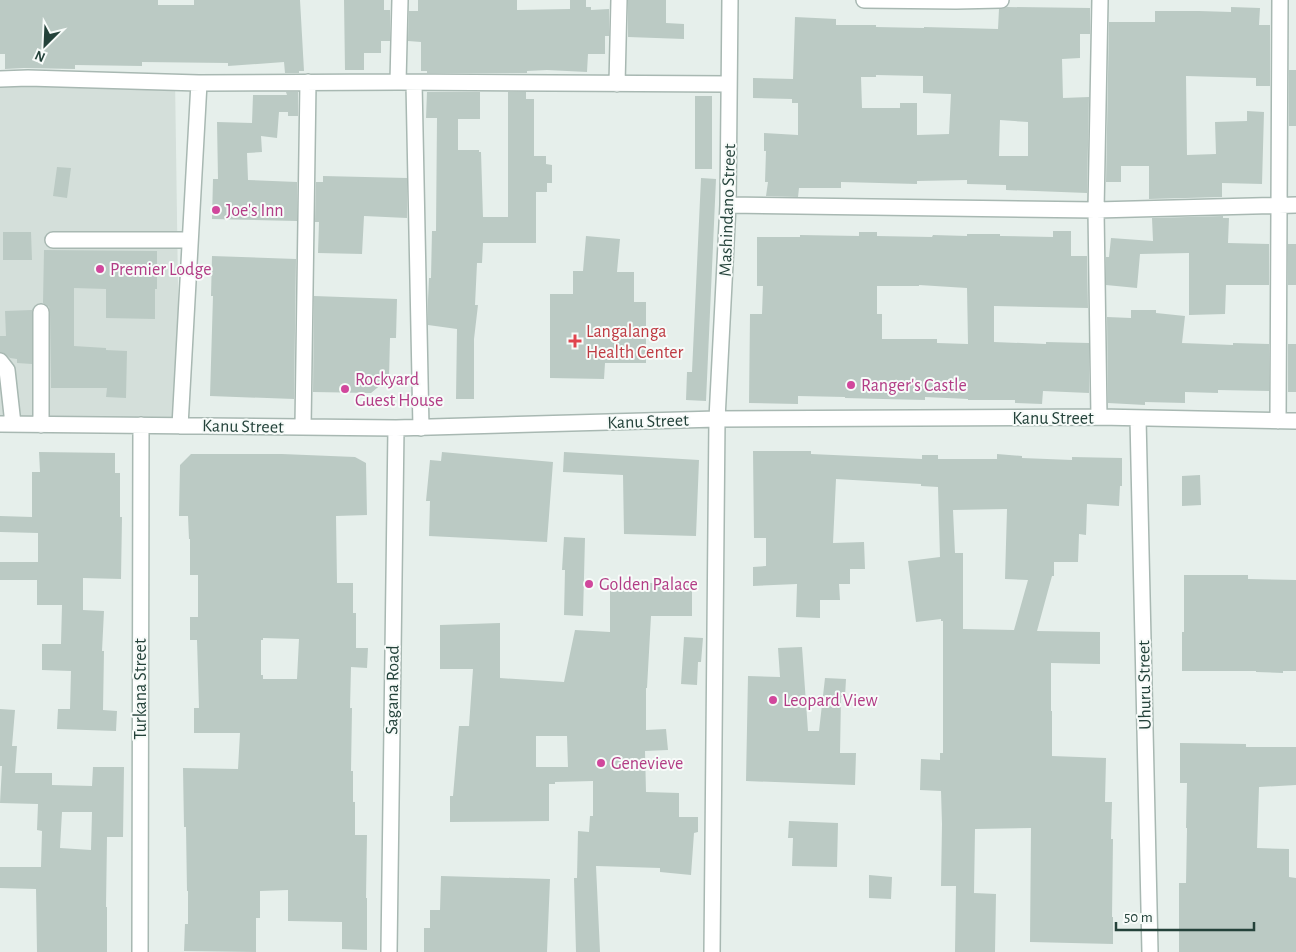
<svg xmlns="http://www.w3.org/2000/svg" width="1296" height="952" font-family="'Alegreya Sans',sans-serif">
  <rect width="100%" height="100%" fill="#e6efeb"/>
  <path fill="#d4dfda" d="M175 78 180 426 0 425V79Z"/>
  <path fill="#bbcac4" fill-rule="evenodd" d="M0 0H158V5H194V0H300L304 71H299V73H285L284 62 228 66V63L142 62V66L75 65V69L24 68 5 69V54H0Z
    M344 0H384V10H390V41H381V53H364V70H345Z
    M418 0H517V10L570 9V0H586V7H591V10L609 9V36H605V54H588L587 72 547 70 527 71V73H427V71H421V42L408 41 409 11H418Z
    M628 0H666V23L684 24V39L628 37Z
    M1007 7 1090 8V34H1080V58L1062 59 1063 98 1089 97 1087 193 1006 190V185L967 184V180L917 181V184L841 182V188H799L798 197 766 196 768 182H765L766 151H764V133L798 135V103H792V99L753 98V78L793 79 795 17 836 19V25H876V27L924 28V27L998 29 999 9ZM876 75 923 76V93L951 94 949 134 917 135V103H900V108H862L861 77H876ZM1000 120 1028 122V156H999Z
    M1231 7 1260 8 1259 25H1270V86H1256V78L1186 76 1187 155 1216 154 1215 122 1247 121V111L1264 112 1262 184 1222 183V197L1149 199V166H1121V182H1106L1109 22H1155V11H1199L1231 12Z
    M1289 70H1296V126H1289Z
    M286 92H298V116H288V112H279L277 138 261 136 262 152 247 153 248 180 297 182V221L212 219 213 179H218L217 122 252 123 253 95H287Z
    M427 92H480V119H458V150H479V152H481L483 217H508V92H526V99H534V156H546V164L552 165V183H547V192H536V243H483L482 263H477L475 305H478L474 339V399H456L457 329 428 325V299L429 278H431L432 231H436L437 118H426Z
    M695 96H712V169H695Z
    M57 167 71 168 67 198 53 196Z
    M323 176 407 178V218L364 216 362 254 318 253 319 222H315L316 182H323Z
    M701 178 716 179 706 401 686 400 687 372H692Z
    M1223 216V218H1229L1228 243 1269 244V285H1226L1225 314 1189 315V253L1140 254 1137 288 1106 285V257H1109L1111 238 1153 241 1152 218Z
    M1053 231H1071V256H1087L1088 308 994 306V342L1046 344V342L1089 343V393L1043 391 1042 404 1015 403V400H968V399L925 397V400L883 399 845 398V397L798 396V404L749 403 750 314H762L763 286H757V237H800V235L859 236V232H877V236L932 237 933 235 967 236V234H1000V236L1053 237ZM919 285 967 288 968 344 937 343V339H882V314H877V286H919Z
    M3 232H31L32 260H3Z
    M586 236 620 239 617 272H634V302H646V363H605L604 379 550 378V294H573V271H583Z
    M1288 244H1296V285H1288Z
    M44 250 157 251V289H155V319L106 318V289L74 288V346L106 348V350L127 351 126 398 106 397 107 388H51L50 312 49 307 43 303Z
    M212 256 296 259 294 399 210 396 213 296H211Z
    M314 296 397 299 396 338H390L389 378 371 393 313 392Z
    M32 310V364L17 363V359L10 358 4 353 0 352V336H6L5 311Z
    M1131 310H1156V313L1185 316 1182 343 1233 345V343L1269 344V391L1218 390V393L1185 392V403L1145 402V405L1108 403 1107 317 1131 318Z
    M1288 344H1296V392H1288Z
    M753 451H811V454L922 459V455H938V459H997V454L1022 456V458L1072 460V457L1122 458V486H1120L1119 506 1087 504 1086 535 1079 534 1078 562H1054V576H1052L1037 631 1100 632V664L1051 663V711H1052V756L1106 758 1105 802H1112L1111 839H1113L1112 917H1113V944L1030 942 1031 828 975 829 974 893 996 894 995 952H955L956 886H941L942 824 941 791 920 790 921 759 940 760V753H943V621H941V619L916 622 908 561 940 557 938 487 921 486V484L836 479 833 543 864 542 865 569H850V584H839L840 600H820V618L796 617 797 584 753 586V567L766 566V538H754ZM1007 509 1005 579 1028 580 1014 630 963 629V553H955L953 510Z
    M39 452 115 453V473H120V517H122L121 579 83 578V610L104 611 102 651H104L103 710 117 711 116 731 57 729 58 709H70L71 671 42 670V644H61L62 605H37V580H0V562H38V533L0 532V516L32 517V472H40Z
    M442 452 553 462 547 542 429 536 430 501H426L430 460 441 461Z
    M564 452 699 460 696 536 624 534 623 475 563 472Z
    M191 454H282L355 457 366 463 367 515 336 516 337 583H353V613H356V648H368L367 668 351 667 350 708H352L351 771H353V802H355V835H367L366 898H367V950L342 949V922L288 921V890L260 891V918H256V952L184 951 185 924H188V891H187L186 827H184L183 768 238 769 240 733H194V708H199L197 640H190V617H198V575H190V539H189L188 516H179L180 465ZM263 638 299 639 297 679H263V675H261V640H263Z
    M1200 475 1201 505 1182 506V476Z
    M564 537 585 538 583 616 564 615 565 570H562Z
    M1184 575H1248V579L1296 580V671H1283V673L1256 672V671H1182V632H1184Z
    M610 583H692V616H651L647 688H646V730L666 729 668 750 645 751 646 792 679 793V817H698V832L694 833 691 875 660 872V868L596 866 600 952H576L574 878H577L578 831 589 832 590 816H593V781L555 782V784H549V821L450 822V796H453L459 726H469L473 669H440V625L500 623V678L564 682 575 630 610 632ZM536 736H567L568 767H536Z
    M684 637 703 638 701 662H698L697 685 681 684Z
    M802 647 808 731H819L825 678 846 679 845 697H841L840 753H856L855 785 746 781 748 676 780 677 778 648Z
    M0 709 15 710 12 746H17L15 773H52V785L92 786 93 767H124L123 837H107L106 907H107V952H37L36 889 0 888V867H41L42 831 37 830 38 804 0 803 2 766H0ZM62 812H92L91 850 60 848Z
    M1180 743 1246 744V747H1296V785L1259 787 1257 848 1289 849V877L1296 878V952H1179V883H1186L1187 828H1186L1187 783H1180Z
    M789 821 838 823 837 867 792 866 793 838H788Z
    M869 875 892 877 891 899 869 898Z
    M441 876 550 879 547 952H424V928H430V910H440Z"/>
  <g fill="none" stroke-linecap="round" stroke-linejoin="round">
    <g stroke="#a8b8b2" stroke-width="18">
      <path id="minor" d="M864 0 956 1 1001 0
        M0 79 28 78 199 83 398 82 729 84
        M398 82 400 0
        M414 83 421 428
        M617 84 619 0
        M728 205 1096 210 1296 205
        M53 240H190
        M0 361 7 370 13 424
        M1099 417 1096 210 1100 0
        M1138 418 1150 952
        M1278 421 1280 0
        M0 424 396 428 717 419 1099 417 1296 421
        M41 425V312
        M180 426 199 83
        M303 427 308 82
        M140 952 141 425
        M389 952 396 428
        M712 952 717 419 728 205 730 0"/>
    </g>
    <use href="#minor" stroke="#fff" stroke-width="15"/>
  </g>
  <g fill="#d1479c" stroke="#f7fbf9" stroke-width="2">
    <circle cx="216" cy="210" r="5"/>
    <circle cx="100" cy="269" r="5"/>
    <circle cx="851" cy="385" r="5"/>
    <circle cx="345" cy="389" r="5"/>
    <circle cx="589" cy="584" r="5"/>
    <circle cx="773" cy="700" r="5"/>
    <circle cx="601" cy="763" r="5"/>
  </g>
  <path fill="#e0444e" stroke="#f7fbf9" stroke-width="2" d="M572.5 333.5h5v5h5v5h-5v5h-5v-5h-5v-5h5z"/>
  <g text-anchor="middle" stroke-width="4" stroke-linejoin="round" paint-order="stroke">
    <g font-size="18" fill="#b23c85" stroke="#f7fbf9" text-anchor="start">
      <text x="226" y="216">Joe's Inn</text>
      <text x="110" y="275">Premier Lodge</text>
      <text x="355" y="385">Rockyard<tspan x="355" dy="21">Guest House</tspan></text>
      <text x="861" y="391">Ranger's Castle</text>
      <text x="599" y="590">Golden Palace</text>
      <text x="783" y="706">Leopard View</text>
      <text x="611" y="769">Genevieve</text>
    </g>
    <g font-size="18" fill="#24423a" stroke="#f7fbf9">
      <text transform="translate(727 210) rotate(-88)" y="6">Mashindano Street</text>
      <text x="1053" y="424">Kanu Street</text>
      <text transform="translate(648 421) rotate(-2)" y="6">Kanu Street</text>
      <text transform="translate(243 426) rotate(1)" y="6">Kanu Street</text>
      <text transform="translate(1144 685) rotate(-91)" y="6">Uhuru Street</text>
      <text transform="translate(140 689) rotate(-90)" y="6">Turkana Street</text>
      <text transform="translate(392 690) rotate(-89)" y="6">Sagana Road</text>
    </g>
    <g font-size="18" fill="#be3a42" stroke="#f7fbf9" text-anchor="start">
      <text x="586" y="337">Langalanga<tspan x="586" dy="21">Health Center</tspan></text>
    </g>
  </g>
  <g transform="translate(45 45) rotate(204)" stroke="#f7fbf9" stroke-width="4" paint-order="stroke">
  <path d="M0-4L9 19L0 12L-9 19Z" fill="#24423a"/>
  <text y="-8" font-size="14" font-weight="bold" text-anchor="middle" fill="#24423a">N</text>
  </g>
  <path d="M1116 922v8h138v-8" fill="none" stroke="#24423a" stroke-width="2.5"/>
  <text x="1124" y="922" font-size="15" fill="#24423a" stroke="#f7fbf9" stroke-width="4" paint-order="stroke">50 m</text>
</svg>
